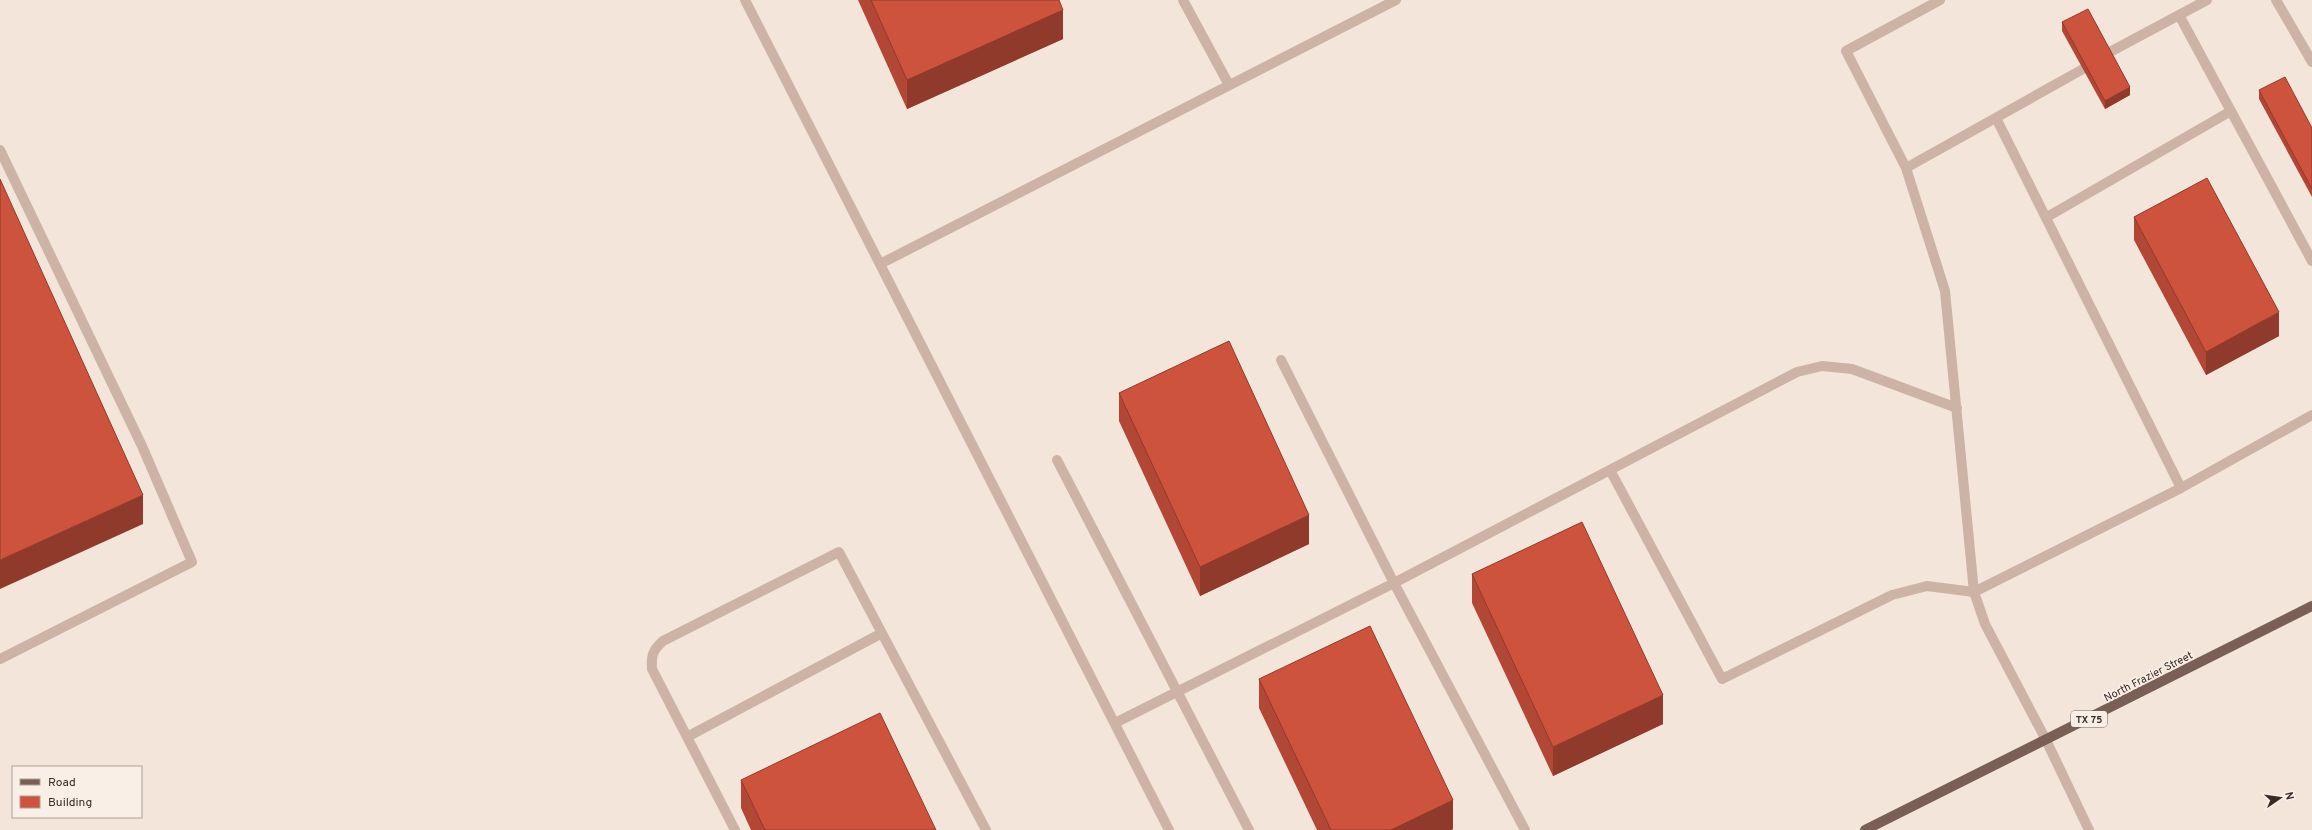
<svg xmlns="http://www.w3.org/2000/svg" width="2312" height="830" font-family="Overpass,sans-serif">
  <rect width="100%" height="100%" fill="#f3e5d9"/>
  <g fill="none" stroke-linecap="round" stroke-linejoin="round">
    <path stroke="#ccb3a5" stroke-width="10" d="M745 0 1169 830
      M1183 0 1229 85
      M1940 0 1846 51 1906 168 1945 291 1974 592 1985 624 2046 740 2089 830
      M2276 0 2312 62
      M2179 15 2312 261
      M2108 53 2207 0
      M1996 118 2181 488
      M0 150 142 446 192 562 0 659
      M1906 168 2083 69
      M2047 217 2231 111
      M880 264 1396 0
      M1281 360 1394 583 1525 830
      M1057 460 1249 830
      M1610 470 1722 679 1892 595 1927 586 1974 592 2181 488 2312 415
      M1115 723 1394 583 1797 372 1822 366 1852 369 1957 408
      M687 737 882 633
      M735 830 652 669C651 655 653 650 663 641L839 552 986 830"/>
    <path stroke="#7a5f56" stroke-width="10" d="M1865 830 2312 606"/>
  </g>
  <path fill="#b14734" d="M858 0H1059L1063 39 907 109Z
    M2062 22 2130 95 2105 109 2062 31Z
    M2259 90 2312 128V197L2259 99Z
    M2134 217 2279 336 2206 375 2134 240Z
    M1119 393 1309 544 1200 596 1119 421Z
    M1472 574 1663 724 1553 776 1472 603Z
    M1259 679 1453 829 1451 830H1317L1259 708Z
    M741 780 936 830H751L741 808Z"/>
  <path fill="#903a2b" d="M1063 10V39L907 109V80Z
    M2130 87V95L2105 109V101Z
    M2279 312V336L2206 375V352Z
    M143 495V524L0 589V560Z
    M1309 515V544L1200 596V567Z
    M1663 695V724L1553 776V747Z
    M1453 800V829L1451 830H1391Z"/>
  <path fill="#ce533d" stroke="#903a2b" d="M871 0H1059L1063 10 907 80Z
    M2088 9 2130 87 2105 101 2062 22Z
    M2285 77 2312 128V189L2259 90Z
    M2207 178 2279 312 2206 352 2134 217Z
    M0 179 143 495 0 560Z
    M1229 341 1309 515 1200 567 1119 393Z
    M1582 522 1663 695 1553 747 1472 574Z
    M1370 626 1453 800 1391 830H1331L1259 679Z
    M880 713 936 830H765L741 780Z"/>
  <g text-anchor="middle" stroke-width="3.5" stroke-linejoin="round" paint-order="stroke">
    <rect fill="#faefe6" stroke="#726560" stroke-width="1" x="2071" y="711" width="36" height="16" rx="3"/>
    <g font-size="10" font-weight="bold" fill="#372a27">
      <text x="2089" y="723">TX 75</text>
    </g>
    <g font-size="11" fill="#372a27" stroke="#faefe6">
      <text transform="translate(2148 676) rotate(-27)" y="4">North Frazier Street</text>
    </g>
  </g>
  <rect x="12" y="766" width="130" height="52" fill="#faefe6" stroke="#aca09a"/>
  <rect x="20" y="779" width="20" height="6" fill="#7a5f56" stroke="#aca09a"/>
  <text x="48" y="786" font-size="12" fill="#372a27">Road</text>
  <rect x="20" y="796" width="20" height="12" fill="#ce533d" stroke="#aca09a"/>
  <text x="48" y="806" font-size="12" fill="#372a27">Building</text>
  <g transform="translate(2280 798) rotate(77)" stroke="#faefe6" stroke-width="3" paint-order="stroke">
  <path d="M0-3L7 15L0 10L-7 15Z" fill="#372a27"/>
  <text y="-6" font-size="11" font-weight="bold" text-anchor="middle" fill="#372a27">N</text>
  </g>
</svg>
